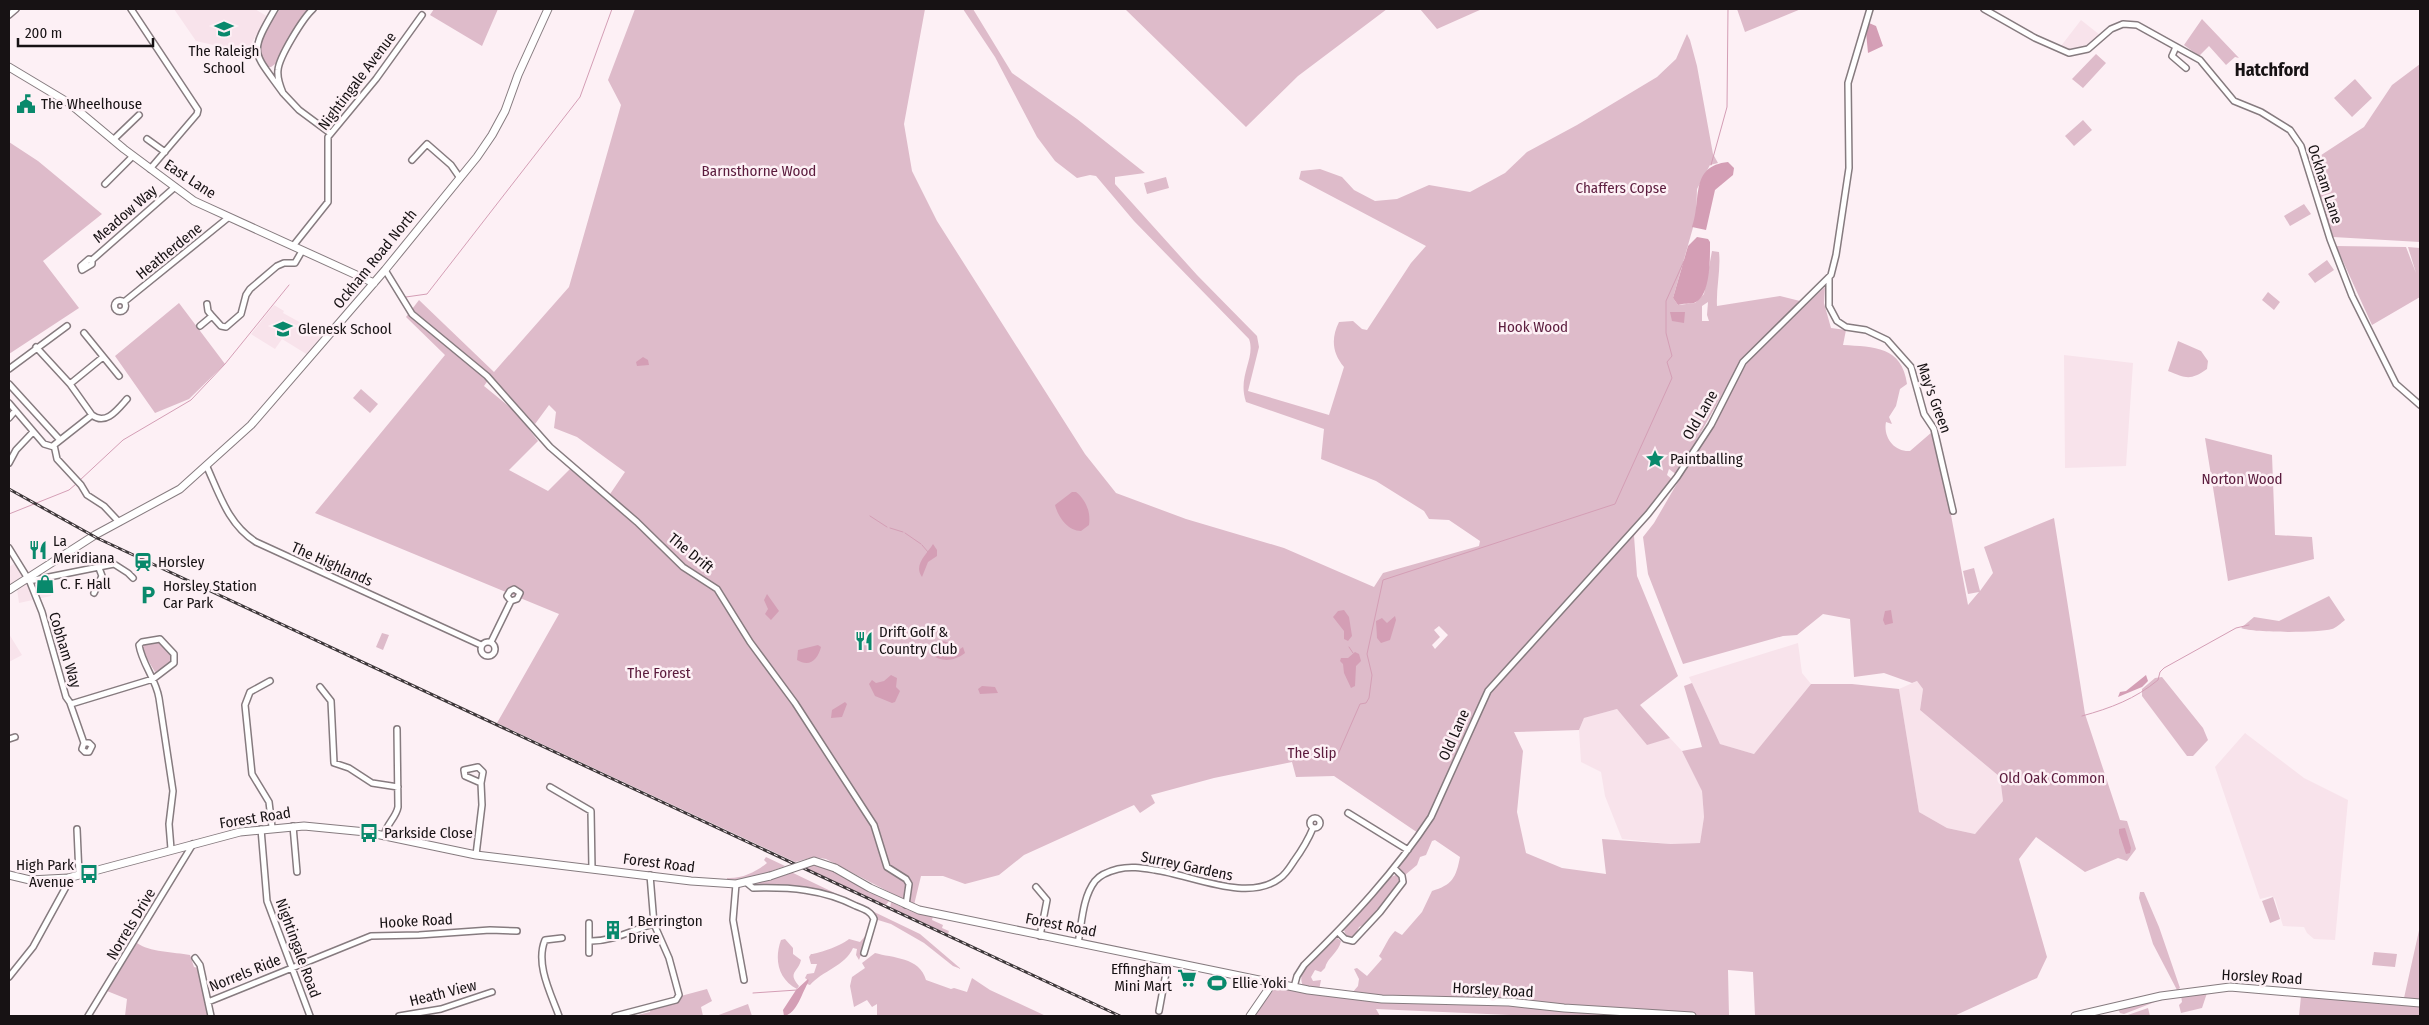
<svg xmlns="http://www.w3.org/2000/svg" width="2429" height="1025" font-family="'Fira Sans Condensed',sans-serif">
  <rect width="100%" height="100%" fill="#fdf0f5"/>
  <path fill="#f8e3eb" d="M174 9H255L268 17 252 42 253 54 196 41Z
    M2081 20 2100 35 2084 50 2073 51 2061 46Z
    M274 305 284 311 283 313 325 336 308 355 282 339 275 349 251 334Z
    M2064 355 2133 363 2126 466 2065 468Z
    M15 563 28 584 46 581 51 596 19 603 17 589 9 593V567Z
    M9 634 22 655 9 662Z
    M1798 643 1802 673 1811 684 1754 754 1720 744 1689 677Z
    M1917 681 1923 689 1920 710 2000 777 2003 801 1975 834 1947 828 1919 812 1899 689Z
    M1617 709 1647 744 1670 738 1682 751 1702 790 1704 817 1700 843 1671 844 1622 839 1605 796 1601 772 1581 762 1579 730 1584 718Z
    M2245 733 2304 778 2348 800 2335 940 2314 939 2307 933 2304 927 2283 926 2275 899 2272 896 2260 899 2215 767Z"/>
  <path fill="#debbca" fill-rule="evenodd" d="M280 9H310L305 14 278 62 271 67H266C250 44 267 29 280 9Z
    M434 9H498L482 46 430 15Z
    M635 9H925L904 124 912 171 937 221 1085 454 1116 493 1186 519 1284 548 1374 587 1383 573 1479 546 1480 541 1449 520 1429 519 1424 511 1376 481 1321 459 1324 429 1246 402C1237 376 1256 358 1249 339L1134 221 1096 176 1090 175 1077 178 1055 161 1037 137 995 57 963 9H973L1012 73 1077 119 1145 173 1115 177V184L1197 275 1257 336 1259 347 1248 391 1329 415 1344 367C1332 353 1331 338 1339 322L1353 321 1362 329 1367 330 1411 263 1426 246 1299 179 1301 171 1320 169 1342 177 1354 190 1375 201 1397 199 1429 185 1470 192 1505 173 1527 152 1577 125 1657 77 1676 59 1687 34 1690 40 1697 66 1713 154 1718 163 1710 165 1697 189 1696 217 1673 298 1678 305 1695 303 1704 294 1712 251 1719 252C1721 269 1716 288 1717 306L1780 296 1800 301 1741 361 1677 475 1669 469 1667 475 1673 480 1634 536 1637 576 1678 676 1640 705 1670 738 1647 745 1617 709 1584 718 1579 730 1514 732 1523 751 1517 812 1526 853 1562 868 1606 874 1602 839 1671 844 1700 843 1704 817 1702 791 1682 751 1702 747 1684 686 1692 683 1720 744 1754 754 1811 684H1852L1899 689 1919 812 1947 828 1975 834 2003 801 2000 777 1920 710 1923 689 1917 681 1912 683 1884 673 1854 677 1850 619 1823 614 1797 635 1783 636 1683 664 1648 574 1643 537 1654 523 1747 363 1784 324 1825 287 1824 303 1831 328 1846 330 1843 345C1874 347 1902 346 1907 384L1900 389 1896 406 1889 417 1892 424 1886 422C1883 437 1894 452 1910 451L1932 432 1950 510 1968 605 1979 592 1968 594 1963 571 1974 568 1980 591 1993 573 1984 547 2054 518 2085 714 2120 820 2127 821 2136 849 2127 861 2118 858 2085 872 2036 837 2019 859 2047 957 2037 978 1954 1016H1755L1753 972 1728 970 1729 1016H1533L1376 1009 1380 1016H1253L1270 991 1276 987 1352 993 1358 986 1359 979 1354 969 1357 968 1367 976 1382 959 1379 956C1385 947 1388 938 1395 931L1402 935 1422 912 1432 891C1452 885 1456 878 1460 857L1435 840 1432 841 1426 855 1420 857 1417 865 1405 875 1399 869V865L1421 835 1334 776 1296 777 1292 762 1214 778 1151 795 1155 803 1140 813 1134 805 1024 855 999 875 965 884 943 876H921L914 905 826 859 814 857 795 862 497 723 559 614 315 513 445 355 406 317 419 300 494 372 569 287 621 105 608 80ZM1708 302 1707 315 1709 321H1702V306ZM491 376 535 424 549 405 556 412 554 428 577 437 625 472 606 500 570 469 548 491 509 470 538 441 516 412 484 386ZM1439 626 1448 635 1435 649 1432 645 1440 637 1434 630Z
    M1125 9H1387L1298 76 1246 127Z
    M1420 9H1482L1437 29Z
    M1737 9H1801L1745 32Z
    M2202 19 2239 58 2235 57 2226 65 2209 46 2199 56 2184 45Z
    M2096 54 2106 63 2083 88 2072 79Z
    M2420 64V242L2333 237 2309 163 2364 127 2392 85Z
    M2355 79 2372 98 2352 117 2334 98Z
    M2083 120 2092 130 2074 146 2065 136Z
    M9 142 38 161 102 214 43 261 79 308 9 354Z
    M1166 177 1169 188 1147 194 1144 183Z
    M2304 204 2311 214 2290 226 2284 216Z
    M2336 246 2406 247 2416 273 2408 247 2420 248V297L2372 325Z
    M2327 260 2334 270 2315 283 2308 274Z
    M2268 292 2280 302 2274 310 2262 300Z
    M179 303 225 364 189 399 155 413 115 356Z
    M2178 341 2201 351 2208 361 2207 369C2190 381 2186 378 2168 371Z
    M361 389 378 404 370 413 353 398Z
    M2205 438 2272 455 2275 535 2312 537 2314 559 2228 581Z
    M2329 596 2345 620C2341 623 2336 628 2332 629 2317 633 2254 633 2241 628L2254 617 2279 621Z
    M382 633 389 635 383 650 376 647Z
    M160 641 174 656 173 662 155 672 140 647 142 643Z
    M2162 677 2203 728 2208 740 2193 756H2187L2142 696V689L2155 678Z
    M766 857 785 866 746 881 727 882V878C742 879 756 872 767 863L764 860Z
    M819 864 889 901 885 906 801 867Z
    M789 871 920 934 961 969 953 966 924 943 891 924 878 920 875 915 868 910 823 891 752 884Z
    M1398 874 1401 879 1400 885 1368 923 1359 927 1355 937 1347 938 1344 930 1391 877Z
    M2140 892H2144L2159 927 2180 988 2177 990 2153 944 2139 898Z
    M2273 897 2280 919 2270 923 2262 901Z
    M891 902 913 912 933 916 932 920 943 925 942 928 949 931 948 934 890 908Z
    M2420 926V999L2404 998Z
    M867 934H869L859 960 856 955 857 949 853 948C845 966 822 971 810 985L807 984 809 981 805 978 807 974 814 973 817 964H811L809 957 811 954C819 954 844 944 849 939L860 942Z
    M1337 938 1341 941C1339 952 1327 958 1325 968L1321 972 1315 970 1311 977 1313 981 1321 980 1319 990 1304 988C1292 967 1322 949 1337 938Z
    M785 939 793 948V954L801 960C798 973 787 972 799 986L797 989C778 979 774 959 781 940Z
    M137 943C149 952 174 952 190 955L194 967 198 968 208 1016H125L127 999 107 991Z
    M2374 952 2397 954 2395 967 2372 965Z
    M875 953C892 958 920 957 926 980L951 989 954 988 967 992 972 978 990 990 1046 1016H877V1004L872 1007 867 1000 854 1007 850 986 852 977 865 968 862 963Z
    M707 989 712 1001 701 1007 703 1016H634L650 1012 651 1004Z
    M2207 993 2202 1008 2181 1013 2179 1005 2182 1002 2181 995 2186 997Z
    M2301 996 2420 1006V1016H2299Z
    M2160 1000 2124 1014 2120 1013 2118 1009Z
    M748 1004 752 1016H714H716Z
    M2148 1008 2150 1016H2125Z"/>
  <path fill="#d49eb5" d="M1869 23 1876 26 1883 46 1868 53 1866 32Z
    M1728 162 1734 168 1733 175 1715 190 1706 230 1692 227C1702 200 1689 166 1728 162Z
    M1697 237 1708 239 1710 242C1710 257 1711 297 1694 303 1690 304 1683 303 1678 305L1673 298 1688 246Z
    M1670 312H1685L1684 323 1672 321Z
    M643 357 648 360 649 365 637 366 636 362Z
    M1072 492H1076C1086 500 1091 512 1089 525L1081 531C1068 531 1058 517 1055 505Z
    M933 544 937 550V556L928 562 922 577C913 565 927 554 933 544Z
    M767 594 779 611 771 620 765 614 768 609 764 600Z
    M1344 610 1349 617 1352 636 1348 641 1344 639V631L1333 617 1338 611Z
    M1891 610 1893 623 1885 625 1883 620 1885 611Z
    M1395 616 1396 620 1390 640 1381 643 1377 638 1376 621 1382 618 1387 623Z
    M943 641 949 643 957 651 963 647 965 653C955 661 941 663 931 654L930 648 934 642Z
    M818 645 821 647C818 659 810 668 797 660L798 650Z
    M1355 652 1359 654 1361 661 1356 666 1355 686 1351 688 1344 673 1343 664 1340 661 1341 658H1348Z
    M891 675 897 678 896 687 900 691 895 702 892 703 875 696 869 684 872 680 876 683 884 681Z
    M2146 675 2148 681 2142 687 2118 697 2120 692 2126 691Z
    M982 686 995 687 998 693 980 694 978 689Z
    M845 702 847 704 842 717 831 718 832 710Z
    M2125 828 2131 848 2130 853 2126 854 2119 833V829Z
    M808 979 809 981C802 992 797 1014 784 1016L783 1010 796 990Z"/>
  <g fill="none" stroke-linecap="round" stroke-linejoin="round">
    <path stroke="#d49eb5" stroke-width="1" d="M1711 165 1727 107 1728 9
      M406 297 427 294 580 97 612 9
      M79 481 123 440 191 400 225 364 289 285
      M9 514 69 490 76 484
      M870 516 887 527
      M890 528 903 532
      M905 533 921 544
      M922 545 928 552
      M1349 647 1353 653
      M2082 716C2111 708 2135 699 2158 680L2160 672 2164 668 2236 628 2249 625
      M1336 759 1360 704 1366 703 1369 698 1372 675 1367 654 1383 580 1615 504 1672 378 1667 362 1672 356 1666 333V301L1684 261
      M753 993 797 990"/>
    <g stroke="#867b7f" stroke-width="8">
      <path id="street" d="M131 9 198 110 197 114 150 169
        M275 9C248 55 253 51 283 93 280 86 277 78 278 70 279 57 303 18 313 9
        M1984 9 2035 38 2069 53 2088 49 2111 29 2123 24 2137 25 2200 60 2234 101 2261 112 2290 130 2301 146 2330 239 2352 296 2396 384 2420 405
        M9 15 16 9
        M2176 47 2172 56 2186 68
        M283 93 299 110 330 133
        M147 139 165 152
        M113 140 139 115
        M412 160 427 144 451 165 460 178
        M105 184 133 156
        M293 246 328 202V137L376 79 422 15
        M89 259 92 260V264L82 270 81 266Z
        M92 260 175 187
        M385 270 412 314 487 376 550 447 637 522 683 567 717 589 750 642 795 703 874 825 887 867 906 879 909 884 906 905
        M1829 278V306L1837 321 1846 327 1866 330 1887 340 1911 367 1924 414 1934 429 1953 511
        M114.5 306a5.5 5.5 0 1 1 11 0a5.5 5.5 0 1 1-11 0Z
        M124 302 229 217
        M207 304 208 311 212 316
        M200 326 212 316 221 326 226 327 241 314 246 295 250 289 277 266 284 263H295L302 251
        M84 333 119 376
        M36 347 70 384 92 415 54 445 57 459 81 485 87 495 104 506 119 522
        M9 369 67 326
        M9 384 60 440
        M70 384 103 357
        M9 403 44 444 54 447
        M92 415C106 426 118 409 127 399
        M9 418 15 411
        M9 463 16 450 33 432
        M207 467C220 496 229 525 256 542L481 645
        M9 548 30 582 42 612 66 697 71 704 153 679 174 663V654L160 639 142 642 139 645C142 664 156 679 159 698L173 791 169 824 171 849
        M29 581 114 564 128 573 133 578
        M94 593 102 576 99 568
        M481 649a7 7 0 1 1 14 0a7 7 0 1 1-14 0Z
        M491 642 511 601 517 599 520 593 514 589 510 591 507 596 511 601
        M270 681 250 692 245 705 252 774 269 802 272 827
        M320 687 331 701 334 763 349 768 372 783 398 787
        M70 703 84 743 82 749 85 752H89L92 746 89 743H84
        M9 739 15 737
        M550 787 591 811 592 869
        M1348 813 1408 850
        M1310 823a5 5 0 1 1 10 0a5 5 0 1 1-10 0Z
        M293 826 297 872
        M77 829 79 875
        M261 829 267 901 310 1016
        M384 836C386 824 396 818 398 807L397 729
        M476 855 482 805 481 783 483 772 478 767 464 770 465 776 481 783
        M747 883 753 888C789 887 823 889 856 906 863 909 871 911 874 919L864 953
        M736 884 733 920 744 980
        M1036 887 1047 900 1040 936
        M1338 932 1345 939 1353 941 1380 912 1403 882 1402 876 1394 868
        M589 941C612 942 631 930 654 924
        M1078 943C1082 924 1082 898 1095 881 1100 875 1110 871 1118 869 1131 866 1142 868 1155 870 1192 875 1248 903 1280 878 1286 874 1290 867 1294 861 1302 850 1308 840 1313 828
        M589 953V923
        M195 958 200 965 211 1016
        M9 977 33 947 67 885 68 878
        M1294 987 1297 976 1304 965C1351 919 1395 872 1431 817L1488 691 1648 514 1677 477 1711 425 1743 362 1831 275 1836 255 1849 168 1848 83 1870 9
        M208 1002 371 936 419 935 490 930 517 931
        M1159 1011 1168 962
        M88 1016 193 844
        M399 1016 441 1009 492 992
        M559 1016C551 994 535 964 545 940L562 938
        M615 1016 676 1000 679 995 669 958 654 924 650 875"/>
    </g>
    <g stroke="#867b7f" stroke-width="9">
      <path id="secondary" d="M9 67 69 103 124 149 194 201 374 283
        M9 590 95 535 180 489 251 425 385 270 477 157 492 135 505 111 518 75 548 9
        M835 868 870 888 919 910 1308 990 1382 999 1509 1002 1564 1008 1692 1016
        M9 875 30 880 68 878 240 832 304 826 366 832 476 855 691 881 736 884 770 876
        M1250 1016 1272 984
        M2075 1016 2161 996 2230 987 2420 1003"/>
    </g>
    <use href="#street" stroke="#fff" stroke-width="5"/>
    <use href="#secondary" stroke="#fff" stroke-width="7"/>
    <g stroke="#3e383a" stroke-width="3">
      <path id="rail" d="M9 489 97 538 1120 1016"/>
    </g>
    <use href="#rail" stroke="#fdf0f5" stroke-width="1" stroke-dasharray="4" stroke-linecap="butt"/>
    <g stroke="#867b7f" stroke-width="9" stroke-linecap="butt">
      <path id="secondary-bridge" d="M770 876 814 861 835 868"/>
    </g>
    <use href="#secondary-bridge" stroke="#fff" stroke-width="7"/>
  </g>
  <defs>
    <g id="school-bare" transform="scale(1.5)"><path d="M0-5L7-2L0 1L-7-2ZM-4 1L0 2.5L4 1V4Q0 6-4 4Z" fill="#09896c" stroke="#fdf0f5" stroke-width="2.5" paint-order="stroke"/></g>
    <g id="civic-bare" transform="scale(1.5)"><path d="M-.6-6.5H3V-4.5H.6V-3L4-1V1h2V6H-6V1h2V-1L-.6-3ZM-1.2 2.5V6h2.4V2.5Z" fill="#09896c" stroke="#fdf0f5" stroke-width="2.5" paint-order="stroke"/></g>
    <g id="sight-bare" transform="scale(1.5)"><path d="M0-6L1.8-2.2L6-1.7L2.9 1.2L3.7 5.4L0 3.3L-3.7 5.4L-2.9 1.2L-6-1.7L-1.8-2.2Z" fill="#09896c" stroke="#fdf0f5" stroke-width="2.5" paint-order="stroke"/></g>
    <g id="restaurant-bare" transform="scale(1.5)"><path d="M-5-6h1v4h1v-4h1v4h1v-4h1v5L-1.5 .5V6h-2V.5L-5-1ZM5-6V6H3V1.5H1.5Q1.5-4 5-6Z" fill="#09896c" stroke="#fdf0f5" stroke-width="2.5" paint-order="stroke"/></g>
    <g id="station-bare" transform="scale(1.5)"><path d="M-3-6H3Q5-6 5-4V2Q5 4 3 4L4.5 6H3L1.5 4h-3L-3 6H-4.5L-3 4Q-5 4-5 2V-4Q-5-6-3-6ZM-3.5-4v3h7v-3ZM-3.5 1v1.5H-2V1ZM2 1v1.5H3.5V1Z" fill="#09896c" stroke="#fdf0f5" stroke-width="2.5" paint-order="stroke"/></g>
    <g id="shop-bare" transform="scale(1.5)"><path d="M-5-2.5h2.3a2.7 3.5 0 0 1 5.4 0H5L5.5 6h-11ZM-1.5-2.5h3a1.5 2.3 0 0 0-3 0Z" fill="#09896c" stroke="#fdf0f5" stroke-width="2.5" paint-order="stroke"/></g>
    <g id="parking-bare" transform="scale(1.5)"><path d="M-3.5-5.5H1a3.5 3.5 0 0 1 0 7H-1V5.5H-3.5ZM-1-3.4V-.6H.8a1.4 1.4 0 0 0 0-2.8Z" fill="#09896c" stroke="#fdf0f5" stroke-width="2.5" paint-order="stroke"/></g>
    <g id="bus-bare" transform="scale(1.5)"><path d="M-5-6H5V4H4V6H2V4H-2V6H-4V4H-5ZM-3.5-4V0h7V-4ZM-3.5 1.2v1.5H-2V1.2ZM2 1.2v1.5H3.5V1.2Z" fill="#09896c" stroke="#fdf0f5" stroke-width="2.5" paint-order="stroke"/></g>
    <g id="building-bare" transform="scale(1.5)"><path d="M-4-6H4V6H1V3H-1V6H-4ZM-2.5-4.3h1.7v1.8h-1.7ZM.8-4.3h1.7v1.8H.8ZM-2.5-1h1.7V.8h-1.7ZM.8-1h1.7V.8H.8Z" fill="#09896c" stroke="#fdf0f5" stroke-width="2.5" paint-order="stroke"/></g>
    <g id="supermarket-bare" transform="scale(1.5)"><path d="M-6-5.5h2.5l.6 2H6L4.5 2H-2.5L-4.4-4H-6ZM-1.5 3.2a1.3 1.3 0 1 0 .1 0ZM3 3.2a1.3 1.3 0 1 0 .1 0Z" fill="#09896c" stroke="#fdf0f5" stroke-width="2.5" paint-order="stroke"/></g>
    <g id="stadium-bare" transform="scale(1.5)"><path d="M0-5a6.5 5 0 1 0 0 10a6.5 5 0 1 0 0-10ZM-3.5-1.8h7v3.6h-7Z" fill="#09896c" stroke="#fdf0f5" stroke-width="2.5" paint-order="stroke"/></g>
  </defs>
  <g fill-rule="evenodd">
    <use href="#school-bare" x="224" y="29"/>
    <use href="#civic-bare" x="26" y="104"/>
    <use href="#school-bare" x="283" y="329"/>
    <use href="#sight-bare" x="1655" y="459"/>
    <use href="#restaurant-bare" x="38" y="550"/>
    <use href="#station-bare" x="143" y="562"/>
    <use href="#shop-bare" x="45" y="584"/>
    <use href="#parking-bare" x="148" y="595"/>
    <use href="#restaurant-bare" x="864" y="641"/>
    <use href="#bus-bare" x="369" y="833"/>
    <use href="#bus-bare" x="89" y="874"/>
    <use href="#building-bare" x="613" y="930"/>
    <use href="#supermarket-bare" x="1187" y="978"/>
    <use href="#stadium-bare" x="1217" y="983"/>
  </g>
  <g text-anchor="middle" stroke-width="5" stroke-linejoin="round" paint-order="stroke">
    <g font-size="15" fill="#171214" stroke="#fdf0f5" text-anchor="start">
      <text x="224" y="56" text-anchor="middle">The Raleigh<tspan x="224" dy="17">School</tspan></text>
      <text x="41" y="109">The Wheelhouse</text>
      <text x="298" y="334">Glenesk School</text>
      <text x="1670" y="464">Paintballing</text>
      <text x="53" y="546">La<tspan x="53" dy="17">Meridiana</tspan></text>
      <text x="158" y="567">Horsley</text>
      <text x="60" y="589">C. F. Hall</text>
      <text x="163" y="591">Horsley Station<tspan x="163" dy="17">Car Park</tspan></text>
      <text x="879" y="637">Drift Golf &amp;<tspan x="879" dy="17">Country Club</tspan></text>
      <text x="384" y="838">Parkside Close</text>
      <text x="74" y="870" text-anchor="end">High Park<tspan x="74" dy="17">Avenue</tspan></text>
      <text x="628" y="926">1 Berrington<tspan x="628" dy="17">Drive</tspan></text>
      <text x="1172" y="974" text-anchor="end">Effingham<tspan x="1172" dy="17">Mini Mart</tspan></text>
      <text x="1232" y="988">Ellie Yoki</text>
    </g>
    <g font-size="15" fill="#171214" stroke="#fdf0f5">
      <text transform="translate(357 81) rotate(-53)" y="5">Nightingale Avenue</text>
      <text transform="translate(190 179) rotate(33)" y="5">East Lane</text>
      <text transform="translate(2325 184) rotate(72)" y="5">Ockham Lane</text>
      <text transform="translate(125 214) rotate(-41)" y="5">Meadow Way</text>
      <text transform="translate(169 251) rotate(-39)" y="5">Heatherdene</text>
      <text transform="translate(375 259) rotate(-51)" y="5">Ockham Road North</text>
      <text transform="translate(1934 398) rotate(70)" y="5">May's Green</text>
      <text transform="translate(1700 415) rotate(-60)" y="5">Old Lane</text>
      <text transform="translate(691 553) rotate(39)" y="5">The Drift</text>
      <text transform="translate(332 564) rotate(24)" y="5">The Highlands</text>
      <text transform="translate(65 650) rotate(73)" y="5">Cobham Way</text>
      <text transform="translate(1454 735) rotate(-66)" y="5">Old Lane</text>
      <text transform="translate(255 818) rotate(-9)" y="5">Forest Road</text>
      <text transform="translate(659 863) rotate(7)" y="5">Forest Road</text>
      <text transform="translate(1187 866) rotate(12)" y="5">Surrey Gardens</text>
      <text transform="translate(416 921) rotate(-3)" y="5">Hooke Road</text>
      <text transform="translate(131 924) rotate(-59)" y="5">Norrels Drive</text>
      <text transform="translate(1061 925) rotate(11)" y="5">Forest Road</text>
      <text transform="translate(298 948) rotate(70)" y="5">Nightingale Road</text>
      <text transform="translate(245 973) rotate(-22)" y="5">Norrels Ride</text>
      <text transform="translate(2262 977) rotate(3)" y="5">Horsley Road</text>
      <text transform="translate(1493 990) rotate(3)" y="5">Horsley Road</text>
      <text transform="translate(443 993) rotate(-14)" y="5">Heath View</text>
    </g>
    <g font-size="15" fill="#5b1b3d" stroke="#fdf0f5">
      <text x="759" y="176">Barnsthorne Wood</text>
      <text x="1621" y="193">Chaffers Copse</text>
      <text x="1533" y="332">Hook Wood</text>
      <text x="2242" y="484">Norton Wood</text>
      <text x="659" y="678">The Forest</text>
      <text x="1312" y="758">The Slip</text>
      <text x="2052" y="783">Old Oak Common</text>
    </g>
    <g font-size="18" font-weight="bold" fill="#171214" stroke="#fdf0f5">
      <text x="2272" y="76">Hatchford</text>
    </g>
  </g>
  <rect width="2429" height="1025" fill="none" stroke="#171214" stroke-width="20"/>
  <path d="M18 38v8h135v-8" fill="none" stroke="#171214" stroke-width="2.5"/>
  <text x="25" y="38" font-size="15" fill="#171214" stroke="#fdf0f5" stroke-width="4" paint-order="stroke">200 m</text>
</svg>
